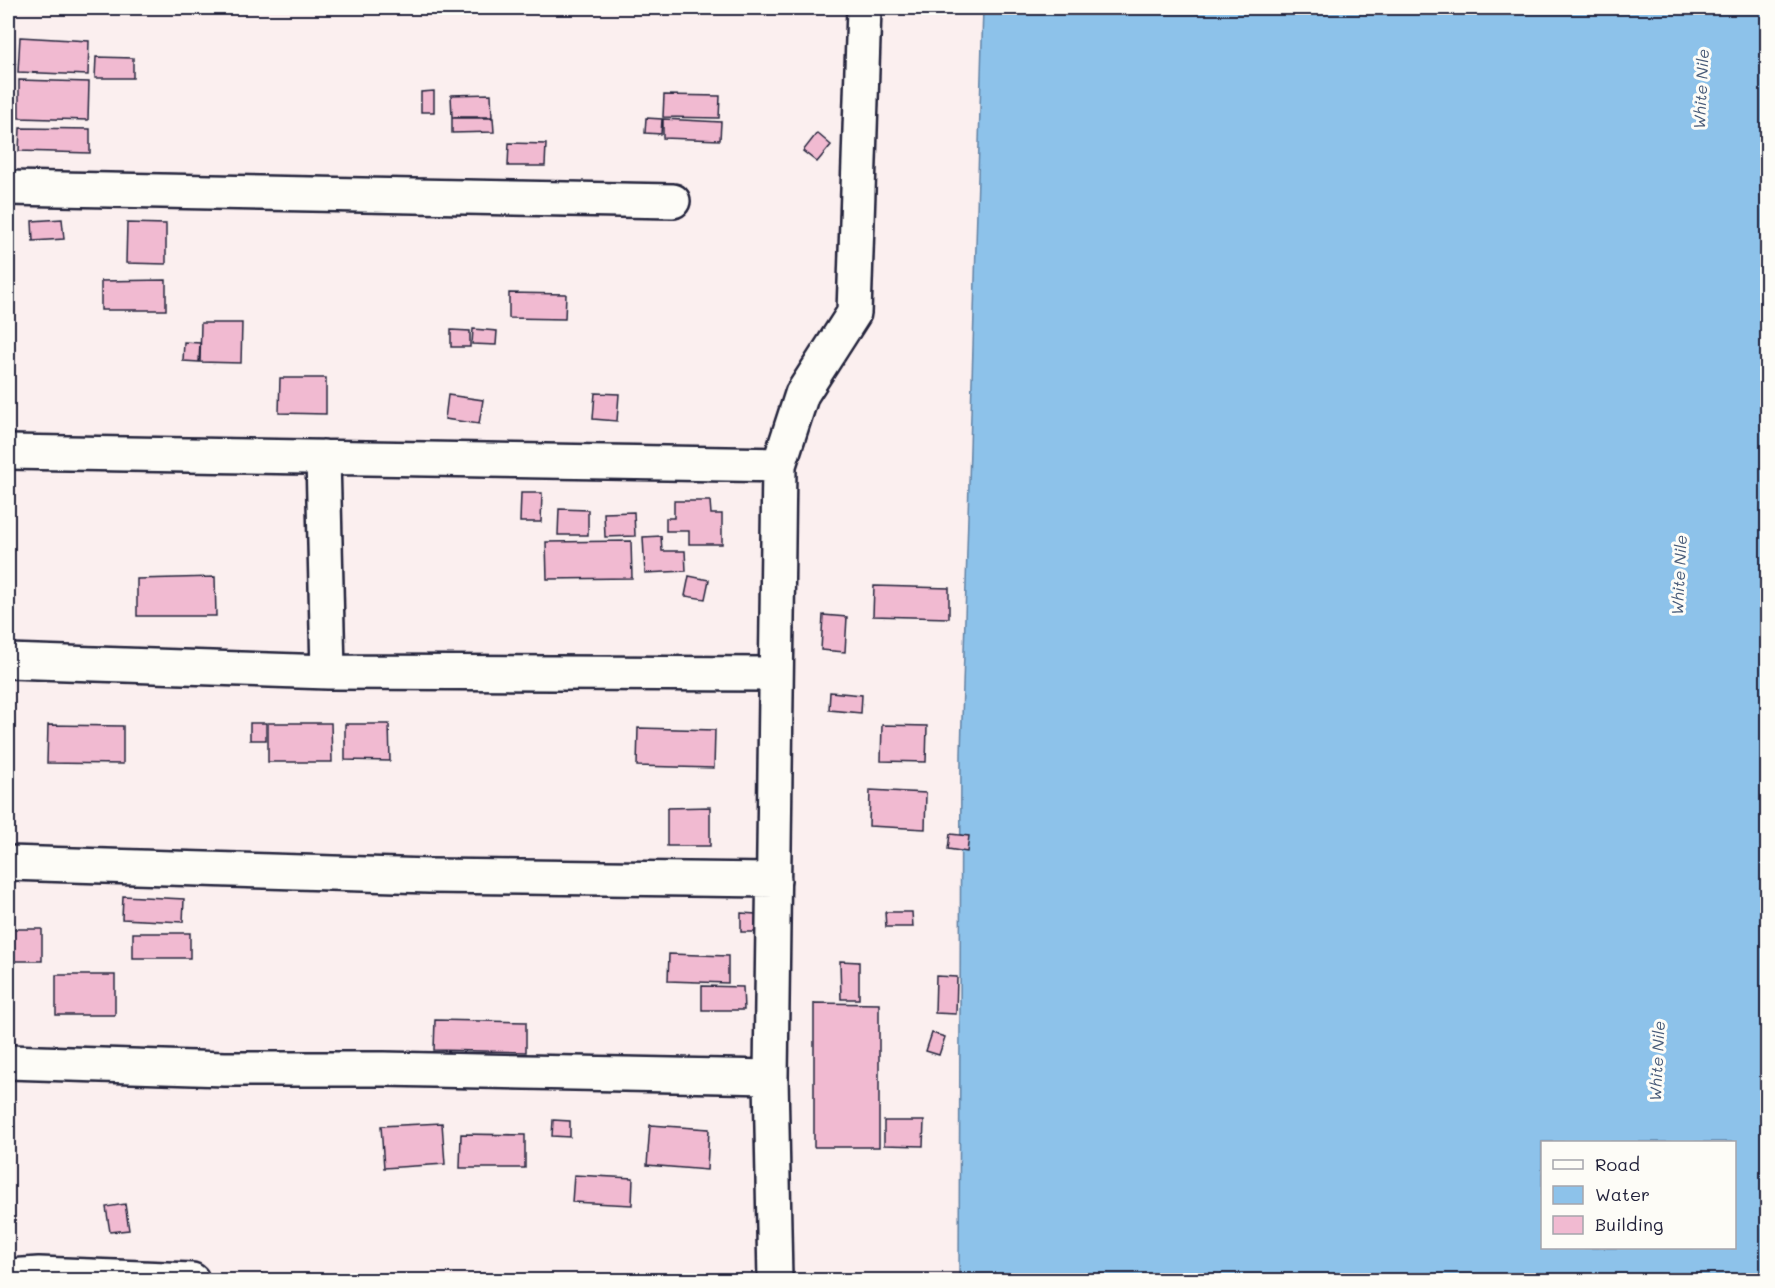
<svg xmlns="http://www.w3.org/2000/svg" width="1775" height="1288" font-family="Mali,sans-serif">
  <rect width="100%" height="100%" fill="#fbefef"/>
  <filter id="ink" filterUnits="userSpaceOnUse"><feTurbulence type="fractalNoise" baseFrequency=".0167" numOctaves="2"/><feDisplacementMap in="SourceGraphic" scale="12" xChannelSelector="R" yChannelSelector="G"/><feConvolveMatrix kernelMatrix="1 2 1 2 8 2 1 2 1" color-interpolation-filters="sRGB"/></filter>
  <g filter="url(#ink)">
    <path fill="#8dc2ea" stroke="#6282a4" stroke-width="1.5" fill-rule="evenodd" d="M983 8H1767V1280H959L961 754ZM1542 1142H1734V1248H1542Z"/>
    <path fill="#f1bad1" stroke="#22223b" stroke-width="1.5" d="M20 37 89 41 88 75 18 72Z
      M96 57 133 58V78H95Z
      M19 80 89 82 88 120 19 118Z
      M434 91V112H421V92Z
      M491 94 492 117H452L451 95Z
      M664 95 720 96 719 118 663 117Z
      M452 118H493L494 132 452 133Z
      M646 118 662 119 661 134 645 133Z
      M663 119 721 122 720 140 663 138Z
      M20 128 90 129V153L19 151Z
      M817 133 831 145 817 162 803 151Z
      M509 143 546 144 545 166H508Z
      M62 219 64 239 33 241 32 221Z
      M127 223 166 224V264L126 263Z
      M166 280V310H101V281Z
      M509 293 566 294 565 319 509 318Z
      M8 321H12L10 352H8Z
      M201 323H242L241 363 200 362Z
      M473 329 497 331 496 345 472 344Z
      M451 330 470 331V347H451Z
      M184 342 200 343 199 362 183 361Z
      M280 378H326V414L279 413Z
      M595 393 619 394 617 421 593 419Z
      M448 395 483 400 479 424 445 419Z
      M521 493H542L541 522H520Z
      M674 501H710L711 514H722V544H689V531H666V518H674Z
      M559 509 588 510V535H558Z
      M634 512 635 536 605 537 604 513Z
      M661 536 662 551H685L686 571 645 573 643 537Z
      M631 541 632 578 547 579 546 542Z
      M689 576 709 580 705 599 685 596Z
      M215 577 216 616H137V579Z
      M874 586 949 588V618L873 616Z
      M823 615 847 617 845 652 821 650Z
      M830 692 862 695 861 713 829 710Z
      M250 723H266V740H250Z
      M268 723H331L332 762H268Z
      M345 724H389L390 761 345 760Z
      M48 725 123 726V764L47 763Z
      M882 725 927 726 926 762 881 761Z
      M638 728 715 730 714 768 637 766Z
      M870 790 926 793 925 829 869 826Z
      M710 807V846H667V808Z
      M950 834 969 836 967 852 948 849Z
      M123 896 184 899 183 922 122 919Z
      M885 912H912L913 927H886Z
      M741 913 756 914V932H741Z
      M8 929H42V961H8Z
      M133 933H190V958H133Z
      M669 954 728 956V983L668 981Z
      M840 961 859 962V999H841Z
      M56 975H115V1015H56Z
      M936 976 957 977 956 1014 935 1013Z
      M702 986 743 987 744 1010H702Z
      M814 1003 879 1004V1147H814Z
      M8 1009H10V1034H8Z
      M435 1020 526 1022V1052L434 1050Z
      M932 1033 945 1037 939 1055 926 1051Z
      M553 1120 570 1121V1137L552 1136Z
      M884 1121H924L923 1146 884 1145Z
      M442 1123 445 1164 384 1168 381 1126Z
      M650 1125 709 1129 707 1170 647 1165Z
      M461 1134 525 1135V1168H460Z
      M574 1175 633 1178 632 1205 572 1202Z
      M125 1204 129 1230 110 1232 106 1207Z"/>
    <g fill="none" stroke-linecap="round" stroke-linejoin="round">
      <g stroke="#22223b" stroke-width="38">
        <path id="minor" d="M8 188 673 201
          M8 452 779 465 771 1077 775 1280
          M323 457 328 672
          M779 465 802 394 854 313 864 8
          M8 661 328 672 776 674
          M8 863 429 876 774 880
          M8 1062 225 1069H384L771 1077
          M8 1276 39 1274 192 1280"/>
      </g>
      <use href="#minor" stroke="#fdfcf7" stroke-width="33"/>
    </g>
  </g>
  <g text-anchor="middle" stroke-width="6" stroke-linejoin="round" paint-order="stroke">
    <g font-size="16" font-style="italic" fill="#475a78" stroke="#fdfcf7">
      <text transform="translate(1701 89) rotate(-87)" y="6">White Nile</text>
      <text transform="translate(1679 575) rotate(-87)" y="6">White Nile</text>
      <text transform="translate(1657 1061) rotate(-87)" y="6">White Nile</text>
    </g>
  </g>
  <rect width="1775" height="1288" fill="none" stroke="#fdfcf7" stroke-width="30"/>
  <rect x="15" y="15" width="1745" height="1258" fill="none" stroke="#22223b" stroke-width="2" filter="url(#ink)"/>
  <rect x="1541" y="1141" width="195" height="108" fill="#fdfcf7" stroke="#a5a5ac" stroke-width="1.5"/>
  <rect x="1553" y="1160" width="30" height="9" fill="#fdfcf7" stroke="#a5a5ac" stroke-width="1.5"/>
  <text x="1595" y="1171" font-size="18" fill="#22223b">Road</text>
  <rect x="1553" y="1186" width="30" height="18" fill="#8dc2ea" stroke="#a5a5ac" stroke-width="1.5"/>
  <text x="1595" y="1201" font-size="18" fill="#22223b">Water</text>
  <rect x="1553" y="1216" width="30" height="18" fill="#f1bad1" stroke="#a5a5ac" stroke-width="1.5"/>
  <text x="1595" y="1231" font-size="18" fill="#22223b">Building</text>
</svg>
